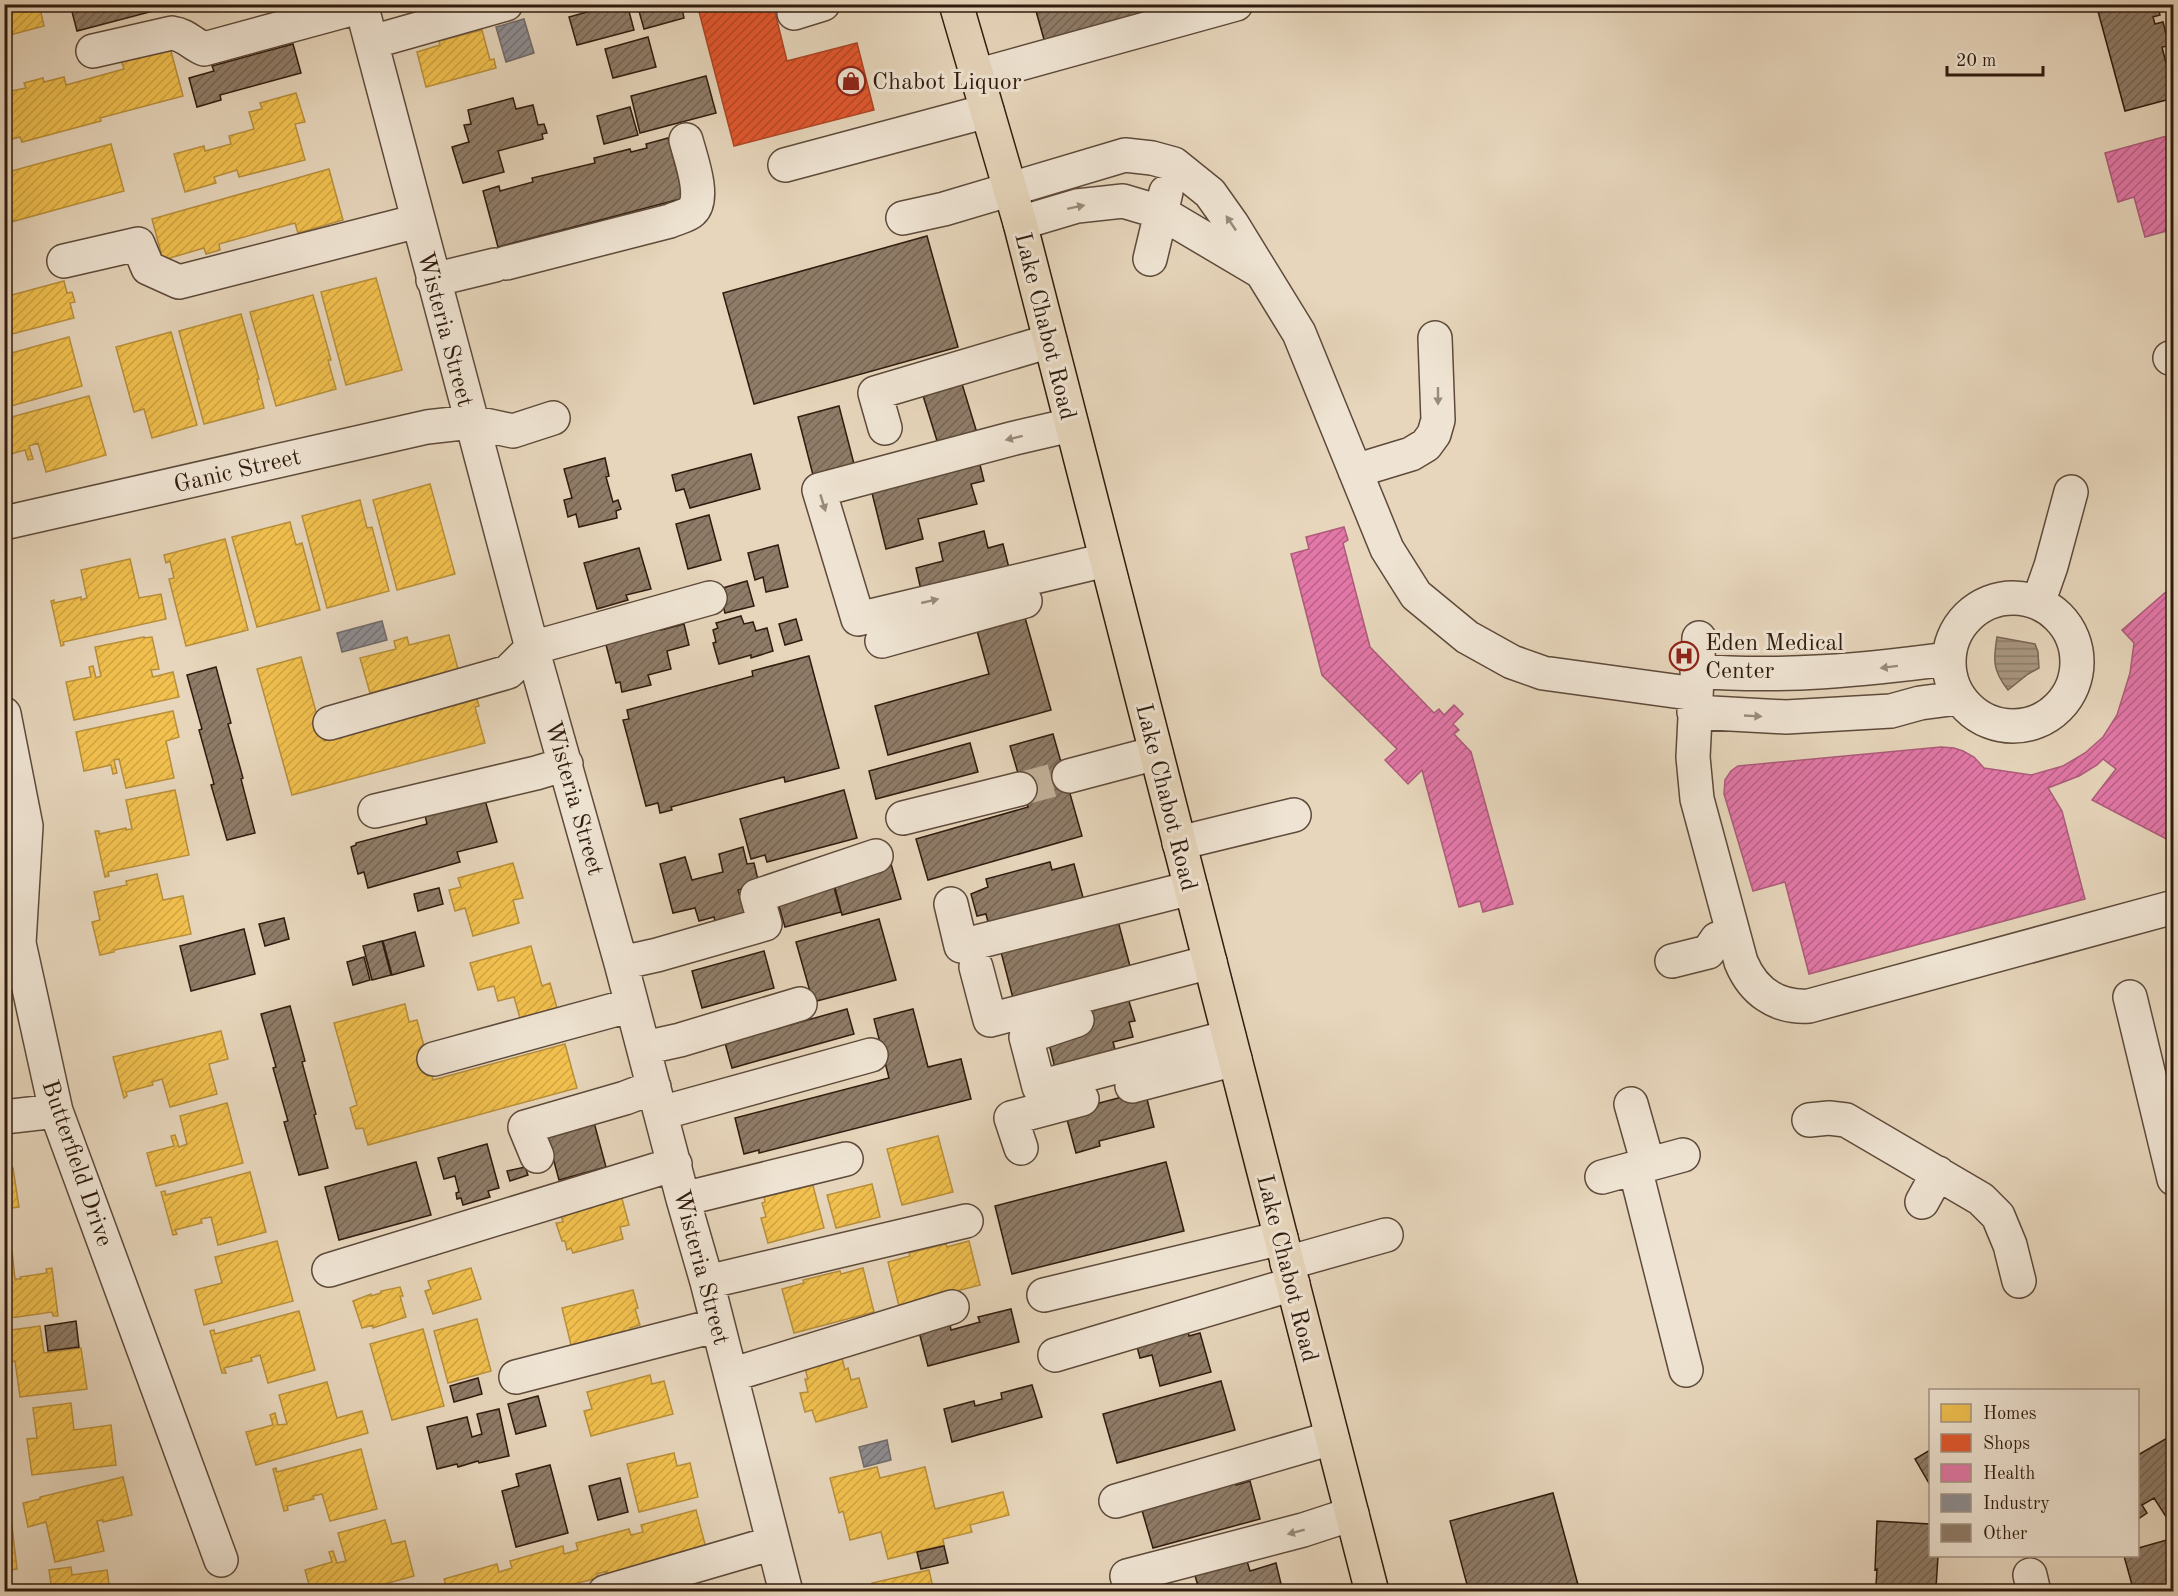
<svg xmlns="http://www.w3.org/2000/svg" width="2178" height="1596" font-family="'Old Standard TT',serif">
  <defs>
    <pattern id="water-rules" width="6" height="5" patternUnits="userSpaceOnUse" patternTransform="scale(1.5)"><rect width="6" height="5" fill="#a99681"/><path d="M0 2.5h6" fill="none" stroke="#8a7a68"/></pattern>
    <pattern id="homes-hatch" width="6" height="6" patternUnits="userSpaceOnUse" patternTransform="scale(1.5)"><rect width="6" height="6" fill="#f2c14e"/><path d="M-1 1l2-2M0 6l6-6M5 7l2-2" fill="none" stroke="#d0a543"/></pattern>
    <pattern id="shops-hatch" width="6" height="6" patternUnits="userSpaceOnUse" patternTransform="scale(1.5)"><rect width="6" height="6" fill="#e4572e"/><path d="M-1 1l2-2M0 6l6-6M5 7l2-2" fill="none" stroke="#b94726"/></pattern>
    <pattern id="health-hatch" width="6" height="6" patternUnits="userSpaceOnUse" patternTransform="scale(1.5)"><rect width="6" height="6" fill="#e377a8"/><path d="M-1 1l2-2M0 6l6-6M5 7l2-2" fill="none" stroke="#b86187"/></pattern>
    <pattern id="industry-hatch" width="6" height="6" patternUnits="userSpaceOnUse" patternTransform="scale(1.5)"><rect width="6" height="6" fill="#8d8d92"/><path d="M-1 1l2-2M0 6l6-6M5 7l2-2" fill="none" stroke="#747276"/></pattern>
    <pattern id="building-hatch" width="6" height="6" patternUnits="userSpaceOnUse" patternTransform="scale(1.5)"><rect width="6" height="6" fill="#8f7c68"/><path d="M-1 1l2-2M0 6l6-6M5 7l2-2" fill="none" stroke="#756554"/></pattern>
  </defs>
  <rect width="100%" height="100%" fill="#e7d6bc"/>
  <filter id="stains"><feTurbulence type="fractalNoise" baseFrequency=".00333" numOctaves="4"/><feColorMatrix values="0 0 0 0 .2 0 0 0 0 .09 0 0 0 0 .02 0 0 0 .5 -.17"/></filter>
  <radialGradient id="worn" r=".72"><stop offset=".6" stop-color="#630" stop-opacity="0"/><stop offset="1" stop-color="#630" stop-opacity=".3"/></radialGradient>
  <path fill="url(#water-rules)" stroke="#796553" stroke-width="1.5" d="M1997 637 2035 644 2038 652 2039 668 2028 674 2008 690C1993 671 1993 661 1997 637Z"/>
  <path fill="url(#homes-hatch)" stroke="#b88f3b" stroke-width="1.5" d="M4 4H39L44 26 6 36 9 47 4 48Z
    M482 30 490 60 494 59 496 68 426 87 417 52 440 45 439 41Z
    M168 40 183 96 100 118 101 121 22 142 20 137 4 141V87L9 86 11 91 26 88 24 83 43 78 44 82 64 77 66 85 124 69 119 53Z
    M296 93 305 122 295 124 305 160 239 177 237 170 214 177 216 183 185 192 174 154 204 146 205 151 231 144 229 136 254 129 249 112 262 109 260 103Z
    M111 144 124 191 4 224V173Z
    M329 169 343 220 298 233 295 223 219 244 220 250 206 254 204 248 163 260 152 219Z
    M376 278 402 370 346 385 321 292Z
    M64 281 67 293 72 292 75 302 70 303 74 318 4 336V307L11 305 8 296Z
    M313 295 331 360H328L336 389 276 406 250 312Z
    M241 314 259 379H257L264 408 204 424 179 331Z
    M171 332 197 425 152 438 144 409 134 412 116 347Z
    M69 337 82 386 4 408V355Z
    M89 396 106 455 46 472 38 443 29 446 33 459 28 460 25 450 4 456V419Z
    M430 484 455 574 397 590 373 500Z
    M360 500 367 528 372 527 389 591 327 608 302 516Z
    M290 522 296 545 302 543 320 610 257 627 232 537Z
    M225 539 248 630 186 646 169 579 174 578 170 561 166 563 164 555Z
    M130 559 139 598 161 594 166 619 63 642 64 645 61 646 51 601 54 600V603L81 597V600L87 598 81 570Z
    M449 635 458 669 370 693 360 658 396 649 394 641 407 637 409 645Z
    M144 637V638L152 637 159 669 151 670 153 677 173 672 179 697 74 720 66 682 91 677 89 667 93 666 96 678 101 676 95 647Z
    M301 657 324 741 477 699 479 706 475 707 485 743 292 795 257 669Z
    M173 711 179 737 166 741 174 778 126 788 119 759 114 760 117 773 113 774 111 765 84 771 76 732Z
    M175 790 189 855 108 872 109 876 105 877 95 831H99V834L126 828V830L132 829 126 800Z
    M513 863 523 898 513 900 519 923 473 936 465 908 455 911 449 890 461 887 458 878Z
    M157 874 163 900 183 896 191 934 114 950V952L100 955 92 922 100 920 94 892 127 885 126 881Z
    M531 946 542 986 550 983 557 1008 520 1018 514 997 498 1001 494 986 478 990 470 963Z
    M405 1004 409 1022 417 1020 433 1080 565 1044 577 1088 368 1145 363 1128 356 1129 350 1108 357 1105 334 1023Z
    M221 1031 228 1059 209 1064 217 1094 170 1107 162 1079 152 1082 153 1085 126 1092 127 1096 124 1098 113 1057Z
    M227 1103 243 1163 156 1186 147 1153 174 1146 171 1136 175 1135 179 1147 187 1144 180 1116Z
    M938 1136 953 1192 902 1205 887 1149Z
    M13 1168 19 1207 4 1209V1169Z
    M250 1172 266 1232 218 1245 211 1217 201 1219 202 1223 175 1230 177 1234 173 1235 161 1192 165 1191 166 1195Z
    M810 1174 824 1228 768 1243 761 1218 766 1217 762 1203 765 1202 762 1187Z
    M872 1184 880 1217 836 1228 827 1195Z
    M621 1195 629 1225 620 1227 623 1239 573 1253 571 1248 567 1250 565 1241H562L556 1223 563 1222 560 1212Z
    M277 1241 293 1301 204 1325 195 1290 222 1283 215 1257Z
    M969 1241 980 1285 899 1306 888 1262 910 1256 909 1253 946 1244 947 1247Z
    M12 1251 15 1279H21L20 1277 47 1273 46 1269 52 1268 58 1316H53L52 1312 4 1319V1252Z
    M471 1268 481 1299 433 1314 425 1291 431 1289 428 1281Z
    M863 1268 874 1312 794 1333 782 1289 804 1283 803 1280 840 1271 841 1274Z
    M400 1287 403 1296H400L406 1317 373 1328V1325L362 1328 353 1301 371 1294V1296L381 1293V1291Z
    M633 1290 638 1308 635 1309 640 1325 630 1328 631 1330 589 1342 572 1349 562 1308Z
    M299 1311 315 1370 268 1383 260 1355 251 1358 252 1361 224 1368 226 1373H222L210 1331 214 1330 215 1334Z
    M477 1319 491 1371 448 1383 434 1331Z
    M40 1326 44 1353 81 1348 87 1389 20 1397 15 1361 8 1362 4 1347V1331Z
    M423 1329 444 1406 392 1420 370 1344Z
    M842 1358 845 1370 848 1368 851 1380 859 1378 867 1407 816 1422 812 1410 805 1412 800 1393 808 1392 805 1379H808L805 1369Z
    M650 1375 652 1384 664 1381 673 1414 591 1436 584 1411 592 1409 587 1392Z
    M327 1382 337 1418 362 1411 368 1433 256 1465 246 1432 273 1425 270 1415 275 1413 278 1425 287 1424 279 1395Z
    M71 1403 74 1430 111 1425 116 1465 32 1475 27 1439 37 1438 33 1408Z
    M361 1449 377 1509 330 1521 322 1494 313 1496 314 1499 287 1506 288 1510 284 1511 273 1469 276 1468 277 1472Z
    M674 1453 677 1466 690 1463 698 1497 639 1512 627 1464Z
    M877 1467 880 1478 925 1467 935 1509 1003 1492 1009 1515 970 1525 972 1532 943 1539 944 1545 888 1559 881 1532 850 1540 843 1511 839 1513 830 1478Z
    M123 1477 132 1515 103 1522V1520L97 1521 104 1551 55 1562 46 1522 28 1527 23 1503 40 1499V1497Z
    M696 1510 706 1548 673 1556V1554L664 1557 665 1560 607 1574V1571L597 1574 598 1578 542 1592 541 1589 533 1592H429L446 1586 444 1579 497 1564 499 1572 512 1568 510 1561 563 1546 564 1554 578 1550 576 1543 629 1529 631 1535 643 1532 641 1525Z
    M4 1518H11L17 1569 4 1571Z
    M385 1520 392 1544 405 1541 414 1576 356 1592H311L305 1570 332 1562 329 1552 333 1551 337 1563 346 1561 338 1533Z
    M71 1567 72 1575 107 1570 110 1591 117 1592H52L49 1570Z
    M929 1570 934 1592H874L872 1583Z"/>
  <path fill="url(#shops-hatch)" stroke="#ae4524" stroke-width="1.5" d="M697 4H773L787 61 857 43 874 110 734 146Z"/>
  <path fill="url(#health-hatch)" stroke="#ad5b7a" stroke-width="1.5" d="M2174 134V229L2145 237 2134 197 2118 202 2105 153Z
    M1344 527 1348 540 1343 543 1370 647 1434 713 1439 709 1444 715 1454 705 1463 714 1453 724 1459 730 1454 734 1471 752 1513 904 1483 912 1480 901 1459 907 1422 770 1408 784 1385 760 1397 749 1322 675 1291 554 1309 549 1306 537Z
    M2174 585V843L2092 800 2116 769 2103 759 2097 765 2079 776 2048 788 2062 811 2085 899 1809 974 1785 882 1753 891 1724 794 1725 780 1731 771 1738 766 1941 747 1954 748 1963 751 1974 757 1984 768 2031 775 2063 766 2085 753 2103 737 2117 715 2130 673 2134 643 2122 630Z"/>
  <path fill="url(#industry-hatch)" stroke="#716b6a" stroke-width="1.5" d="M524 19 534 53 506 62 496 27Z
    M382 621 387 640 342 652 337 633Z
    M887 1440 891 1460 864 1467 859 1447Z"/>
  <path fill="url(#building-hatch)" stroke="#301b0e" stroke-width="1.5" d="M70 4H165V8L77 31Z
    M616 4H627L634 30 577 45 569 17Z
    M637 4H681L684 18 644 29Z
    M1034 4H1183L1045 43Z
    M2096 4H2157L2160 15 2153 17 2155 24 2163 22 2169 46 2162 47 2168 71 2174 69V98L2125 111Z
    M648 37 656 67 613 78 605 49Z
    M293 44 301 73 220 95 221 100 197 107 189 78 214 71 212 66Z
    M706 76 716 113 640 133 631 96Z
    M513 98 516 109 533 105 538 125 544 124 547 133 542 134 543 139 498 151 504 172 463 183 452 147 469 142 464 125 471 124 468 110Z
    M630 107 638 135 604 144 597 116Z
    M668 138 684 198 498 247 483 191 499 186 500 191 533 182 532 178 595 163 594 158 630 149 631 152 647 148 646 144Z
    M927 236 958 347 754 404 723 293Z
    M959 374 977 433 938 444 920 386Z
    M839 406 854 464 813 475 798 417Z
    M751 454 760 489 690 508 684 489 676 491 672 475Z
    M605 458 609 476 606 477 613 502 618 500 621 509 616 511 617 518 579 527 576 514 568 517 564 500 572 498 564 469Z
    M979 461 984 481 971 484 977 504 918 519 923 539 886 549 871 489Z
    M709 515 721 560 688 569 676 524Z
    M984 531 988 548 1003 544 1009 568 921 590 916 568 943 561 939 543Z
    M778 545 788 587 766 592 763 577 755 580 748 553Z
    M639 548 651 589 626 595 628 600 597 609 584 563Z
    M747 581 754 606 725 613 719 589Z
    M1024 614 1051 710 888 755 875 706 989 674 976 627Z
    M741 616 744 624 753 622 756 631 767 628 773 651 751 658V655L719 664 713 643 716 642 713 630 718 628 716 623Z
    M796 619 802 640 785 645 779 624Z
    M684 624 689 645 667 651 671 669 648 675 651 685 622 692 620 682 616 683 604 637 660 627 661 630Z
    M809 656 839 768 785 782 784 777 671 807 672 810 660 813 658 803 646 806 623 720 629 719 627 710 753 676 752 671Z
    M216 667 231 723 228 724 243 778 241 779 255 833 227 840 211 785 214 784 199 730 202 729 187 675Z
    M1053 734 1082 836 928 880 916 839 1028 807 1010 746Z
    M970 743 978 772 876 799 869 771Z
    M844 790 857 838 767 862 765 855 751 859 740 819Z
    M485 800 497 842 457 852 460 862 368 888 364 872 358 874 351 847 356 845V843L427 824 425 815Z
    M743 847 747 864 754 863 759 884 738 890 745 913 715 921 714 917 699 921 695 908 673 913 660 864 685 857 692 880 723 872 719 854Z
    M1050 862 1052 870 1074 864 1085 905 990 930 986 914 977 916 971 894 988 887 986 879Z
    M891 864 901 899 842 915 833 880Z
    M832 880 841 912 785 927 776 896Z
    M439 888 443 904 418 911 414 894Z
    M284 918 289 939 265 946 259 924Z
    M879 919 896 980 813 1002 796 942Z
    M1118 921 1131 970 1014 1002 1001 952Z
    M244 929 255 974 191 991 180 946Z
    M415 932 424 966 392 975 383 941Z
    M382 941 391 975 372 980 363 946Z
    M764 951 774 988 702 1008 692 971Z
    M364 957 370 980 353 985 347 962Z
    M1128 998 1135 1021 1129 1022 1133 1037 1113 1042 1118 1060 1057 1076 1047 1036 1083 1009Z
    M290 1006 305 1061 302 1062 316 1114 314 1115 328 1168 299 1175 284 1122 288 1121 273 1068 276 1067 261 1014Z
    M847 1009 854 1034 732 1068 725 1043Z
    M913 1009 928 1067 961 1059 971 1099 759 1153V1150L744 1154 735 1118 889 1078 874 1019Z
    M1145 1091 1154 1127 1099 1141 1100 1146 1076 1153 1065 1112Z
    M592 1115 606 1167 559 1180 545 1128Z
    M487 1144 499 1188 488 1191 490 1197 463 1205 461 1198 457 1199 456 1193 459 1192 455 1176 444 1179 438 1158Z
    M416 1162 431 1215 339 1240 325 1187Z
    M1166 1162 1184 1231 1012 1274 995 1206Z
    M525 1167 528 1175 510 1181 507 1171Z
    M1011 1309 1019 1342 928 1366 919 1332 950 1324 951 1330 980 1322 978 1317Z
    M76 1321 79 1347 48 1351 45 1326Z
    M1186 1322 1189 1336 1200 1333 1211 1372 1160 1386 1152 1355 1140 1358 1134 1335Z
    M478 1378 482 1394 454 1402 450 1386Z
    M1221 1381 1235 1430 1117 1463 1103 1414Z
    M1032 1385 1042 1417 952 1442 944 1409 974 1401 975 1406 1002 1399 1001 1393Z
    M538 1396 546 1426 516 1434 508 1404Z
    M499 1409 509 1456 479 1463 478 1461 458 1467 457 1464 437 1469 427 1427 467 1417 472 1437 482 1434 477 1414Z
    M2174 1434V1529L2154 1498 2142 1505 2147 1513 2138 1519V1455Z
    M1930 1450V1485L1915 1459Z
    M550 1465 568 1533 516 1547 502 1491 519 1486 516 1474Z
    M620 1478 628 1512 598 1520 589 1486Z
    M1234 1478 1236 1485 1250 1481 1260 1519 1153 1548 1141 1507Z
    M1553 1493 1580 1592H1469L1450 1521Z
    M1877 1521 1930 1524V1556H1938L1936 1588 1876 1585 1877 1569 1875 1570Z
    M2174 1538V1592H2134L2124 1556H2138V1548Z
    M944 1546 948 1563 921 1569 917 1552Z
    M1244 1551 1250 1571 1276 1563 1283 1592H1178L1198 1586 1192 1565Z"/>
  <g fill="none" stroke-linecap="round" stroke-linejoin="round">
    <path stroke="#c2b199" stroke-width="33" stroke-dasharray="33 16" stroke-linecap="butt" d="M1020 789 1069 776"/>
    <g stroke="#5e4a3a" stroke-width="36">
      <path id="minor" d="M361 4 532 648 621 963 683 1199 707 1282 786 1592
        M794 13 823 4
        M372 42 506 4
        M93 51 172 33C186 35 192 44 204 49L362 6
        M976 76 1236 4
        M785 165 987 111
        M903 218 944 209 1125 155 1152 158 1174 164 1210 193 1232 224 1299 333 1387 549 1416 595 1467 637 1512 662 1543 673 1696 694
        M1020 223 1077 206 1123 201 1160 212 1258 270
        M1150 259 1166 192
        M64 261 138 244 148 268 179 282 418 221
        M506 263 670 221C676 218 687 216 692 211 706 198 690 156 686 140
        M433 280 495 265
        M2170 358 2174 357
        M1071 425 1015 438 819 490 858 619 1106 560
        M885 428 875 393 1050 341
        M1355 471 1411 454 1426 445 1434 434 1438 420 1435 338
        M4 523 427 427 471 422 513 431 553 418
        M1949 662a64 64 0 1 1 128 0a64 64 0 1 1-128 0Z
        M2038 603 2051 566 2071 492
        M1699 638 1693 757 1697 799 1741 962C1753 991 1776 1008 1809 1006L2174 907
        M882 641 1025 601
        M1697 671C1781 678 1865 670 1947 659
        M1694 712 1786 717 1891 711 1920 703 1958 698
        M4 714 26 826 19 943 56 1111 221 1560
        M330 723 508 672 532 648 710 598
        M1069 776 1156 753
        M375 811 536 773 566 764
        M903 818 1020 789
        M1179 843 1294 815
        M951 904 961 946 1191 888
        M1672 961 1708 952 1717 939 1733 935
        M621 963 657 955 765 924 757 896 876 856
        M976 967 990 1020 1210 962
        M2130 997 2174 1179
        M1077 1020 1026 1037 1039 1087 1229 1037
        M644 1048 680 1040 800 1004
        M434 1059 632 1005
        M1132 1086 1235 1059
        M1631 1104 1648 1164
        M661 1113 871 1055
        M4 1117 56 1111
        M1809 1120 1829 1118 1846 1120 1981 1199 1998 1216 2010 1245 2019 1281
        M1021 1148 1011 1118 1082 1099
        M537 1156 525 1127 625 1098 654 1087
        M1635 1168 1686 1370
        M1602 1177 1683 1155
        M683 1199 846 1159
        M1922 1202 1938 1173
        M1287 1263 1386 1235
        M329 1270 675 1164
        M707 1282 966 1221
        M1044 1295 1281 1238
        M1055 1355 1293 1284
        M731 1375 952 1307
        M516 1377 718 1325
        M1116 1501 1332 1438
        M2030 1575 2034 1592
        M605 1592 773 1543
        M1132 1592 1127 1576 1303 1530 1352 1514"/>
    </g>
    <g stroke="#301b0e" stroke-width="36">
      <path id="major" d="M956 4 1020 223 1372 1592"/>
    </g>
    <use href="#minor" stroke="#efe4d3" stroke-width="33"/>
    <use href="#major" stroke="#e7d6bc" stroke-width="33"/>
  </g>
  <defs><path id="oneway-solid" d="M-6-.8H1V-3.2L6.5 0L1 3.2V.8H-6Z" transform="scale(1.5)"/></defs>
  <g fill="#998a7a">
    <use href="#oneway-solid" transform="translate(1076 207) rotate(-12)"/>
    <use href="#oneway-solid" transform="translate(1231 223) rotate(-124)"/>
    <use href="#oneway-solid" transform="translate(1438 396) rotate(90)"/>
    <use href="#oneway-solid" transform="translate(1014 438) rotate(166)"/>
    <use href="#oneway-solid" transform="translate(823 503) rotate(73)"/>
    <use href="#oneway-solid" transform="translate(930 601) rotate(-13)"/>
    <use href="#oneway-solid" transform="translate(1889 667) rotate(173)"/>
    <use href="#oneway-solid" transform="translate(1753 716) rotate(3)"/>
    <use href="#oneway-solid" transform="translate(1296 1532) rotate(165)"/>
  </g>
  <defs>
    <g id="shop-ring" transform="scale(1.5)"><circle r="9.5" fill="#efe4d3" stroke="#8f2418" stroke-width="1.5"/><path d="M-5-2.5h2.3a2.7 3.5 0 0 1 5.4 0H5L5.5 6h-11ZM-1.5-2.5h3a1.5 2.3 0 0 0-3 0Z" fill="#8f2418"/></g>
    <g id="hospital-ring" transform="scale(1.5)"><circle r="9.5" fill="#efe4d3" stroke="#8f2418" stroke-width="1.5"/><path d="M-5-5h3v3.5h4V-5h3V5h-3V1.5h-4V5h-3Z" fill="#8f2418"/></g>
  </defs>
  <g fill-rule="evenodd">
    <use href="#shop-ring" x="851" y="81"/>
    <use href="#hospital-ring" x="1684" y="656"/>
  </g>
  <g text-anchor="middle" stroke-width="6" stroke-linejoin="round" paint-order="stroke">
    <g font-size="24" fill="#301b0e" stroke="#efe4d3" text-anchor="start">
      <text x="872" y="89">Chabot Liquor</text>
      <text x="1705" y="650">Eden Medical<tspan x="1705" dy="28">Center</tspan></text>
    </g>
    <g font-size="24" fill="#301b0e" stroke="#efe4d3">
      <text transform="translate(1046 326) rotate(76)" y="8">Lake Chabot Road</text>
      <text transform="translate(446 329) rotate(75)" y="8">Wisteria Street</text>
      <text transform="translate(237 470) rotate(-13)" y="8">Ganic Street</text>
      <text transform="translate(1167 797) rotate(76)" y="8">Lake Chabot Road</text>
      <text transform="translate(575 798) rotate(74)" y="8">Wisteria Street</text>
      <text transform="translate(78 1163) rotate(71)" y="8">Butterfield Drive</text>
      <text transform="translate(702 1267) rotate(75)" y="8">Wisteria Street</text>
      <text transform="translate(1288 1268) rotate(76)" y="8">Lake Chabot Road</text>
    </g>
  </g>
  <rect width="2178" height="1596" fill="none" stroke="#e7d6bc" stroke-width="24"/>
  <rect x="6" y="6" width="2166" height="1584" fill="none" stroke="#301b0e" stroke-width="3"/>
  <rect x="12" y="12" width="2154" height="1572" fill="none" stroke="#301b0e" stroke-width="1.5"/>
  <rect x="1929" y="1389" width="210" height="168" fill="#efe4d3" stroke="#a39484" stroke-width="1.5"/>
  <rect x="1941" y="1404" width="30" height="18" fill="#f2c14e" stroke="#a39484" stroke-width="1.5"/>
  <text x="1983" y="1419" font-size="18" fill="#301b0e">Homes</text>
  <rect x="1941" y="1434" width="30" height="18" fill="#e4572e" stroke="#a39484" stroke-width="1.5"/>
  <text x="1983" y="1449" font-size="18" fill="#301b0e">Shops</text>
  <rect x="1941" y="1464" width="30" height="18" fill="#e377a8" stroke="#a39484" stroke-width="1.5"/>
  <text x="1983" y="1479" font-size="18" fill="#301b0e">Health</text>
  <rect x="1941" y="1494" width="30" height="18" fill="#8d8d92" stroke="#a39484" stroke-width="1.5"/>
  <text x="1983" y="1509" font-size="18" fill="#301b0e">Industry</text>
  <rect x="1941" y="1524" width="30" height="18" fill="#8f7c68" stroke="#a39484" stroke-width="1.5"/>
  <text x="1983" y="1539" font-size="18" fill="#301b0e">Other</text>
  <path d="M1947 66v9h96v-9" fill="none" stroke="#301b0e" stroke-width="3"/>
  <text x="1956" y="66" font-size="18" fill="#301b0e" stroke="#efe4d3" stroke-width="4.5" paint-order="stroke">20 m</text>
  <rect width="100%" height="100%" filter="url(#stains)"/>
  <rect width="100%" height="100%" fill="url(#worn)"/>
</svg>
